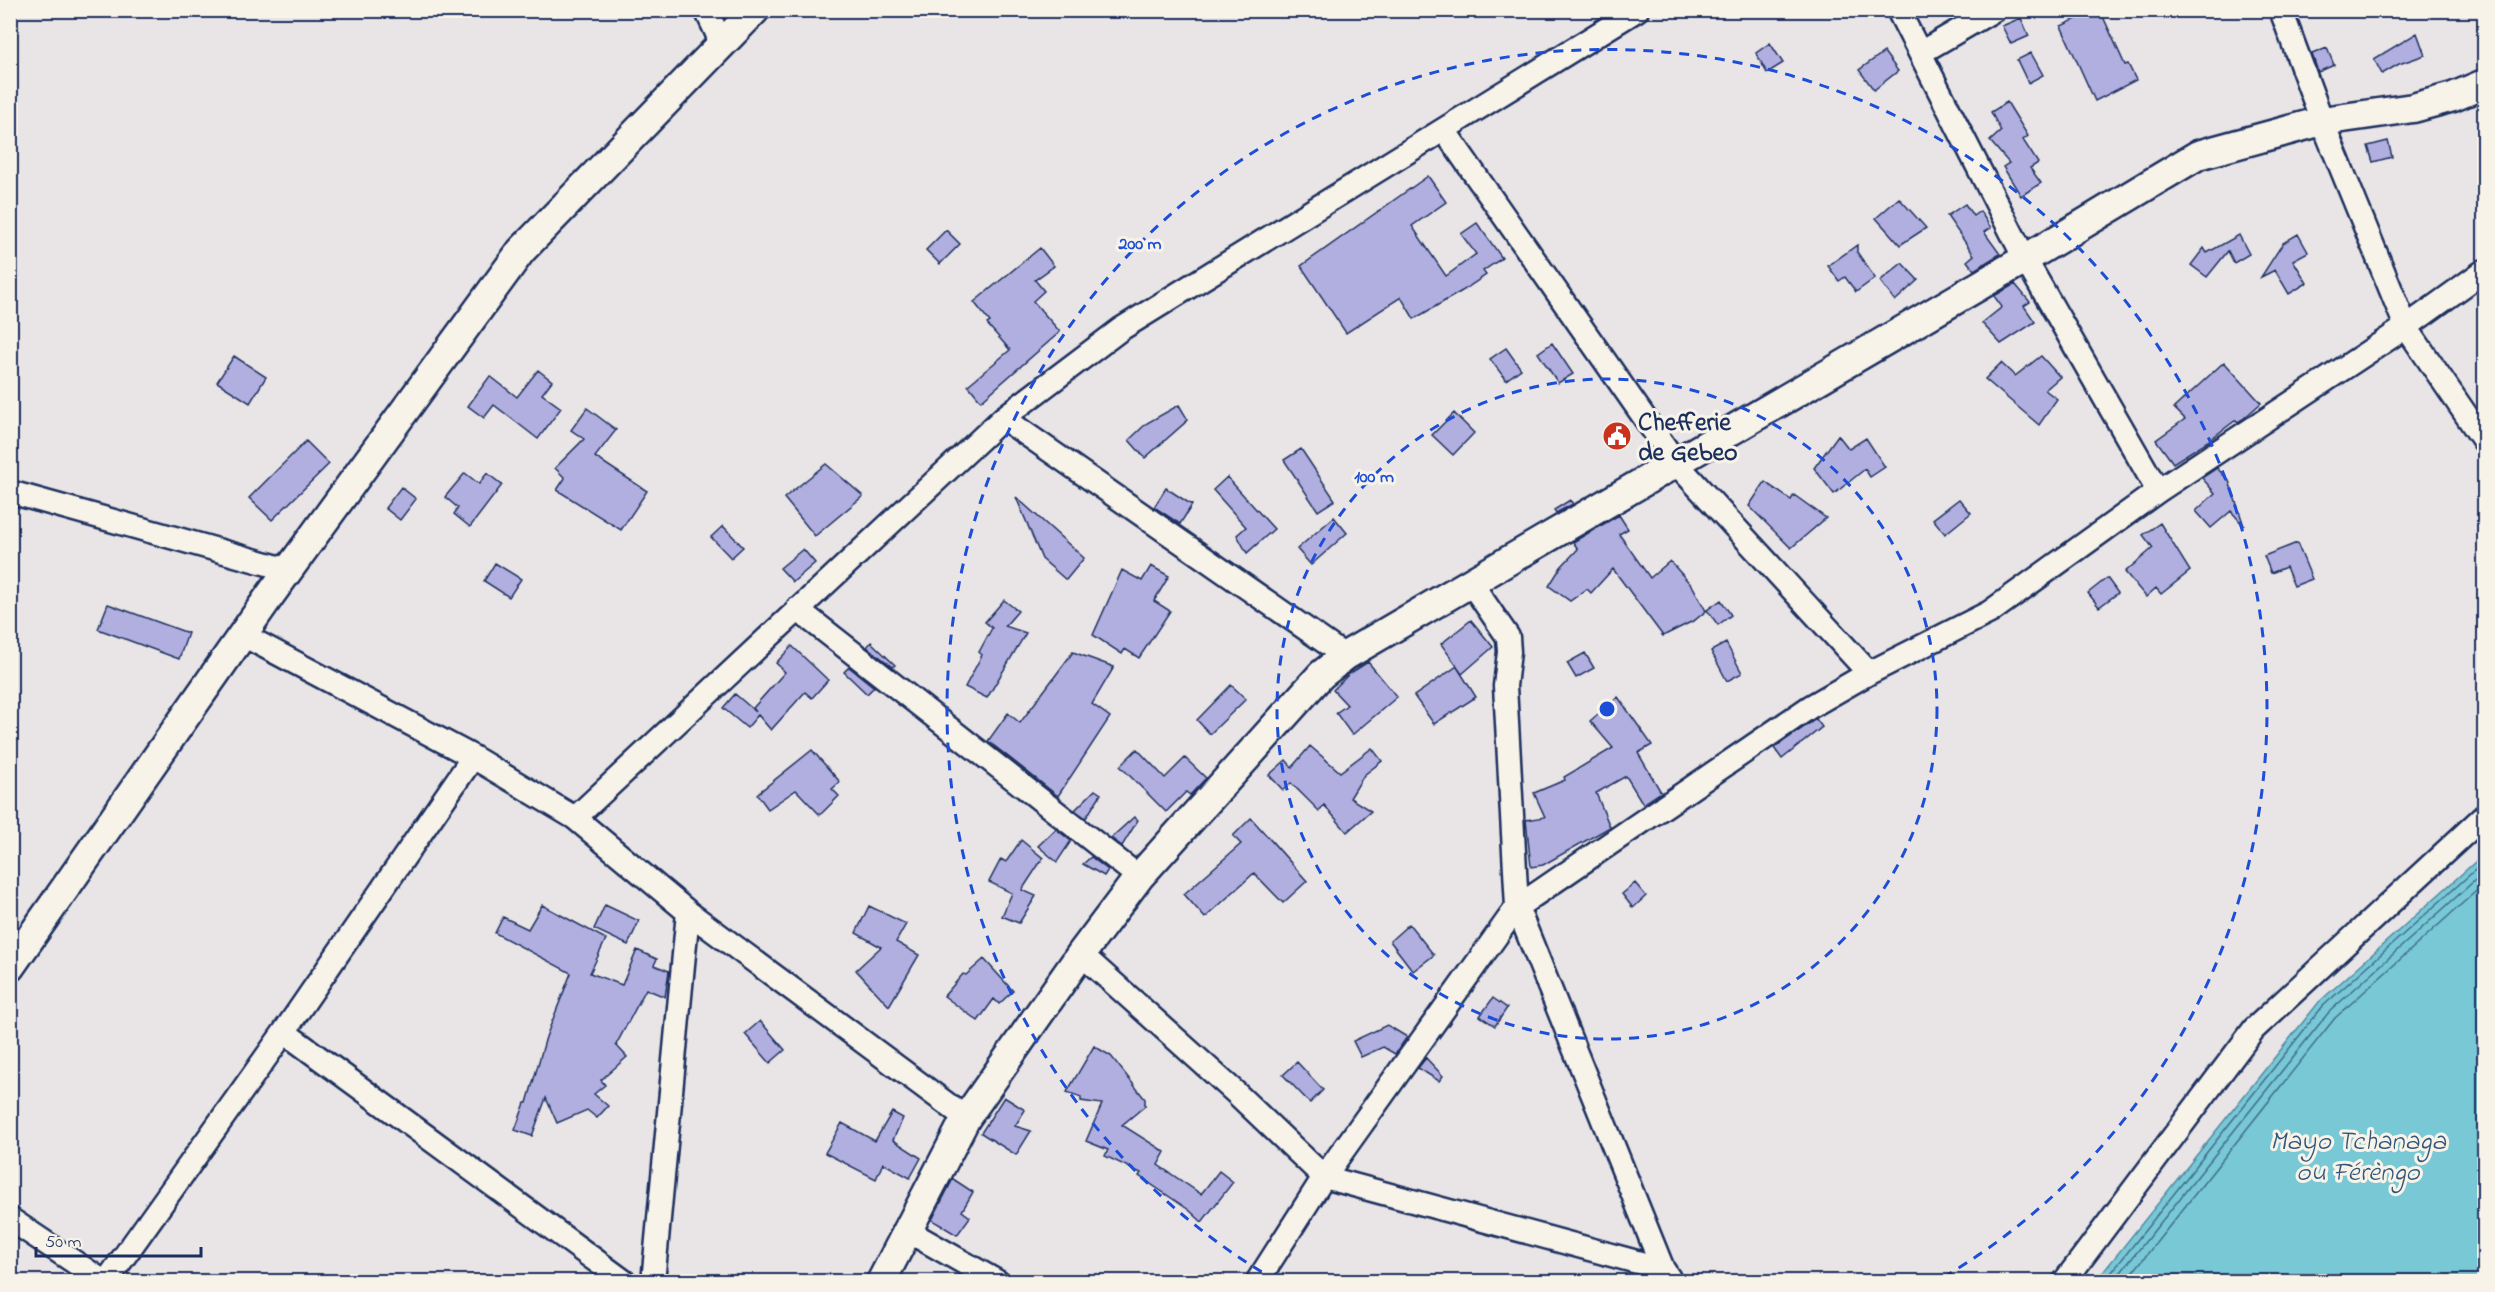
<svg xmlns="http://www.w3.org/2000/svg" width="2495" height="1292" font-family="'Indie Flower',sans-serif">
  <rect width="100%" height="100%" fill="#e9e5e6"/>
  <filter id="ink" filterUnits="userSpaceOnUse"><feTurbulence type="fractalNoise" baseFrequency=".0167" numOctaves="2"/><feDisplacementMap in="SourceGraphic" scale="12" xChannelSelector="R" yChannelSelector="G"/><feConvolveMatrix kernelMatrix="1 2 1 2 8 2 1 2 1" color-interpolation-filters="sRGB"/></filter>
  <g filter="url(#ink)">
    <path fill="#78c8d5" stroke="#538ba5" stroke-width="1.5" d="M2484 854V1281H2096L2319 1002Z"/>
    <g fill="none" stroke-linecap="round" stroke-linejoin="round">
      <path stroke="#406c8e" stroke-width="1.5" d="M2104 1282 2323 1006 2484 862
        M2113 1282 2329 1012 2484 872
        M2125 1282 2335 1018 2484 884"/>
    </g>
    <path fill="#b1afe0" stroke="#1b2f5e" stroke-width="1.5" d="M2096 10H2100L2125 65 2128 64 2136 80 2095 101 2061 26Z
      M2021 18 2029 36 2011 44 2002 26Z
      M2417 33 2425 55 2399 64 2382 74 2374 59Z
      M1770 43 1783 63 1767 73 1756 53Z
      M2327 48 2334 65 2318 72 2312 54Z
      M1884 52 1898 71 1874 90 1859 70Z
      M2031 53 2043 75 2028 83 2017 60Z
      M2007 102 2028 136 2023 140 2038 163 2030 168 2041 183 2021 196 2003 167 2009 163 1990 141 2001 131 1991 112Z
      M2388 141 2392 157 2373 162 2368 146Z
      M1428 176 1446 202 1412 226 1446 276 1476 254 1461 234 1477 223 1502 258 1483 271 1486 275 1462 291 1414 319 1401 297 1346 333 1301 266Z
      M1899 198 1926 228 1900 245 1876 218Z
      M1965 204 1973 216 1980 211 1991 228 1984 232 2000 254 1974 270 1967 261 1974 255 1947 216Z
      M946 230 960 244 940 264 926 250Z
      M2298 234 2308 252 2293 260 2307 283 2289 294 2275 270 2261 277 2283 243Z
      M2239 235 2249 254 2234 263 2228 251 2207 277 2191 265 2204 248 2207 253Z
      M1857 245V252L1875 278 1856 292 1845 277 1839 281 1828 266Z
      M1040 248 1054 266 1035 280 1044 291 1033 301 1060 332 981 401 968 385 1010 350 987 324 990 322 974 302Z
      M1902 263 1918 280 1895 301 1880 281Z
      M2015 284 2030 302 2024 306 2035 322 2001 344 1982 323 2002 307 1994 296Z
      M1552 343 1573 374 1558 383 1538 353Z
      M1506 348 1521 369 1506 380 1490 359Z
      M234 356 266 377 250 403 217 382Z
      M2041 356 2060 377 2045 390 2057 399 2039 425 1985 379 2001 363 2015 376Z
      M2224 362 2261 403 2243 419 2238 422 2236 420 2208 441 2173 463 2156 440 2185 419 2174 408Z
      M538 370 552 381 542 394 561 408 538 439 494 405 484 418 468 406 490 376 517 397Z
      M1179 405 1188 420 1145 458 1129 440 1147 423Z
      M587 408 616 430 595 457 647 491 621 530 557 490 565 478 555 468 584 439 571 430Z
      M1454 413 1474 433 1453 455 1432 435Z
      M1838 435 1849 449 1866 438 1885 467 1870 477 1865 469 1834 494 1814 468Z
      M306 441 329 464 272 520 249 498Z
      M1301 449 1335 500 1318 511 1284 460Z
      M826 464 863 496 815 536 784 498Z
      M2217 468 2229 481 2244 526 2231 511 2211 528 2196 511 2215 493 2202 478Z
      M465 473 479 484 487 473 502 485 470 527 454 514 458 508 445 497Z
      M1227 477 1274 529 1247 553 1237 535 1246 527 1213 490Z
      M1765 482 1791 500 1794 495 1826 518 1791 548 1749 506Z
      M401 487 416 499 400 520 385 508Z
      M1166 488 1192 505 1180 524 1154 507Z
      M1016 497 1084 558 1066 580 1042 559Z
      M1959 499 1971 513 1945 534 1933 519Z
      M1570 500 1573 504 1556 513 1554 510Z
      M1619 515 1628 529 1619 534 1650 578 1670 561 1693 587 1706 611 1695 620 1663 636 1613 569 1591 593 1587 589 1570 601 1549 586 1561 567 1578 549 1573 542Z
      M1334 517 1347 533 1311 565 1297 549Z
      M2160 523 2190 571 2161 594 2156 588 2146 597 2125 572 2153 548 2143 535Z
      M723 526 743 547 731 558 711 537Z
      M2297 543 2312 579 2294 586 2286 567 2271 573 2264 556Z
      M803 549 815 563 793 582 780 568Z
      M495 563 521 579 509 597 484 581Z
      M1151 566 1169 576 1154 601 1170 611 1139 658 1125 649 1122 654 1093 635 1122 570 1142 581Z
      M2107 578 2118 593 2099 607 2088 593Z
      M1004 600 1018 611 1005 626 1026 633 987 698 965 687 982 655 979 652 992 628 985 622Z
      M1721 600 1731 615 1718 625 1707 610Z
      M108 604 188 633 179 659 98 629Z
      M1471 620 1493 647 1462 674 1457 667 1476 697 1434 724 1414 696 1457 666 1441 644Z
      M871 642 895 665 893 667 867 647Z
      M1726 643 1742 673 1727 681 1711 651Z
      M792 646 828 680 812 698 805 692 771 730 758 715 747 728 723 708 735 694 756 712 753 708 785 672 776 663Z
      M1073 652 1114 667 1092 704 1110 717 1058 796 988 741 1008 713 1020 723Z
      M1585 653 1594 668 1576 678 1567 663Z
      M1368 662 1397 697 1352 735 1336 713 1347 705 1333 690 1349 674Z
      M849 667 874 687 867 694 844 672Z
      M1231 685 1246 699 1210 734 1197 720Z
      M1618 697 1652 745 1638 753 1661 792 1643 804 1626 776 1596 793 1610 827 1543 865 1531 867 1526 820 1545 817 1534 793 1565 780 1564 777 1613 748 1590 721Z
      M1816 719 1822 727 1782 759 1774 748Z
      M1310 746 1340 772 1372 748 1382 761 1364 775 1350 798 1371 811 1347 832 1324 805 1319 811 1291 783 1283 790 1269 775 1286 760 1292 767Z
      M1137 749 1165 778 1185 758 1206 778 1190 795 1186 792 1166 812 1120 766Z
      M812 750 840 782 832 789 839 796 820 815 796 790 768 809 757 794Z
      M1095 790 1101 794 1086 818 1075 810Z
      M1134 817 1138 820 1122 846 1111 838Z
      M1251 818 1307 881 1283 903 1254 873 1205 918 1184 894 1241 844 1233 836Z
      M1056 829 1071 841 1057 862 1038 846Z
      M1021 840 1043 858 1022 890 1036 896 1019 923 1002 916 1012 893 989 882 1001 859 1006 862Z
      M1091 857 1108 870 1104 876 1083 864Z
      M1635 883 1646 896 1633 908 1622 894Z
      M542 905 606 939 590 973 622 985 637 950 657 959 654 965 669 971 665 997 646 989 616 1045 627 1057 601 1080 605 1085 594 1094 608 1106 597 1118 587 1110 557 1123 546 1098 532 1136 515 1130 525 1103H527L546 1037 571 973 495 933 503 917 528 929Z
      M605 905 639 921 628 945 594 929Z
      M869 906 906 924 896 942 919 955 889 1006 856 970 881 947 856 933Z
      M1409 924 1434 955 1413 971 1390 941Z
      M984 959 1013 991 999 1004 994 999 978 1021 944 996 963 974 966 975Z
      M1493 998 1507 1008 1495 1026 1480 1016Z
      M760 1021 785 1050 770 1063 745 1034Z
      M1387 1025 1407 1037 1395 1054 1383 1047 1361 1057 1353 1041Z
      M1094 1046 1111 1056 1145 1099V1106L1122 1125 1165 1152 1158 1165 1201 1194 1219 1171 1233 1182 1202 1222 1189 1210 1139 1176 1141 1173 1105 1156 1108 1150 1086 1141 1102 1104 1081 1101V1097L1067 1092Z
      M1426 1058 1443 1076 1439 1081 1418 1068Z
      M1297 1062 1323 1090 1310 1103 1283 1075Z
      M1004 1097 1025 1110 1015 1126 1031 1131 1016 1155 981 1133Z
      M892 1112 903 1118 893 1140 921 1158 910 1178 883 1163 876 1179 825 1153 842 1123 875 1141Z
      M953 1179 973 1192 962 1211 970 1217 957 1235 932 1220Z"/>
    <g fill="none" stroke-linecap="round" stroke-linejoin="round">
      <g stroke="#1b2f5e" stroke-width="27">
        <path id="minor" d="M706 10 722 44
          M2281 10 2322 121 2406 327 2484 441
          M1920 53 1994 10
          M1444 130 1676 463 1869 673
          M1003 418 1345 656
          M2158 491 2406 327 2484 271
          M10 492 289 570
          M1471 583 1508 637 1509 652 1505 686 1517 907 1663 1269
          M797 609 1139 877
          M243 635 473 757
          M575 818 1003 418 1121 329 1637 10
          M688 912 966 1118
          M1081 954 1235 1092 1324 1177 1517 907 1810 707 1869 673 1990 612 2158 491 2025 259 1898 10
          M284 1032 625 1282
          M10 1219 104 1282
          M908 1231 998 1282
          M106 1282 284 1032 473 757 575 818 688 912 653 1282
          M1257 1282 1324 1177 1663 1269 1669 1278
          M2064 1282 2254 1029 2484 816"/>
      </g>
      <g stroke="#1b2f5e" stroke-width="33">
        <path id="tertiary" d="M10 967 271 594 521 251 755 10
          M881 1282 966 1118 1081 954 1139 877 1321 675 1345 656 2025 259 2198 155 2322 121 2413 108 2453 97 2484 84"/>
      </g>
      <use href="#minor" stroke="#f7f3e8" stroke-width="22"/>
      <use href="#tertiary" stroke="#f7f3e8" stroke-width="28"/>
    </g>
  </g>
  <g fill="none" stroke="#1d4ed8" stroke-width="3" stroke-dasharray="10 8">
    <circle cx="1607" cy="709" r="330"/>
    <path d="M1277 1281A660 660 0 1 1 1937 1281"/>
  </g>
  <defs>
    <g id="civic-disc" transform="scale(1.5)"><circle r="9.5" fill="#c8321e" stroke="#f7f3e8"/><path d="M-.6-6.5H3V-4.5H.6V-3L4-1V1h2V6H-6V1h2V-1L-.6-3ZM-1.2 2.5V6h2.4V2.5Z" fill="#fff"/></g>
  </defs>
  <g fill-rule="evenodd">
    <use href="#civic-disc" x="1617" y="436"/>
  </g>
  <g text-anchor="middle" stroke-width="6" stroke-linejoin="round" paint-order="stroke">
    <g font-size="26" font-weight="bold" fill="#1b2f5e" stroke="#f7f3e8" text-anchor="start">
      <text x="1638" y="430">Chefferie<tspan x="1638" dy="30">de Gebeo</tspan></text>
    </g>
    <g font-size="27" font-style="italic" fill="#32557c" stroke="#f7f3e8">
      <text x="2358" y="1149">Mayo Tchanaga<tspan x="2358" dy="31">ou Férèngo</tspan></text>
    </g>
  </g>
  <circle cx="1607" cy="709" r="9" fill="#1d4ed8" stroke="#f7f3e8" stroke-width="3"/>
  <g font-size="18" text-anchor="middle" font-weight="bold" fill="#1d4ed8" stroke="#f7f3e8" stroke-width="6" stroke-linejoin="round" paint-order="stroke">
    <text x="1140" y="249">200 m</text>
    <text x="1374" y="482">100 m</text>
  </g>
  <rect width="2495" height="1292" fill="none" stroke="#f7f3e8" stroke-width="36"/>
  <rect x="18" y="18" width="2459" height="1256" fill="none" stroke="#1b2f5e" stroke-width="2" filter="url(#ink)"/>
  <path d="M36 1247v9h165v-9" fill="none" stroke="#1b2f5e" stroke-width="3"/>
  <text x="45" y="1247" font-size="18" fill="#1b2f5e" stroke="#f7f3e8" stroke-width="4.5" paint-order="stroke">50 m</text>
</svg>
